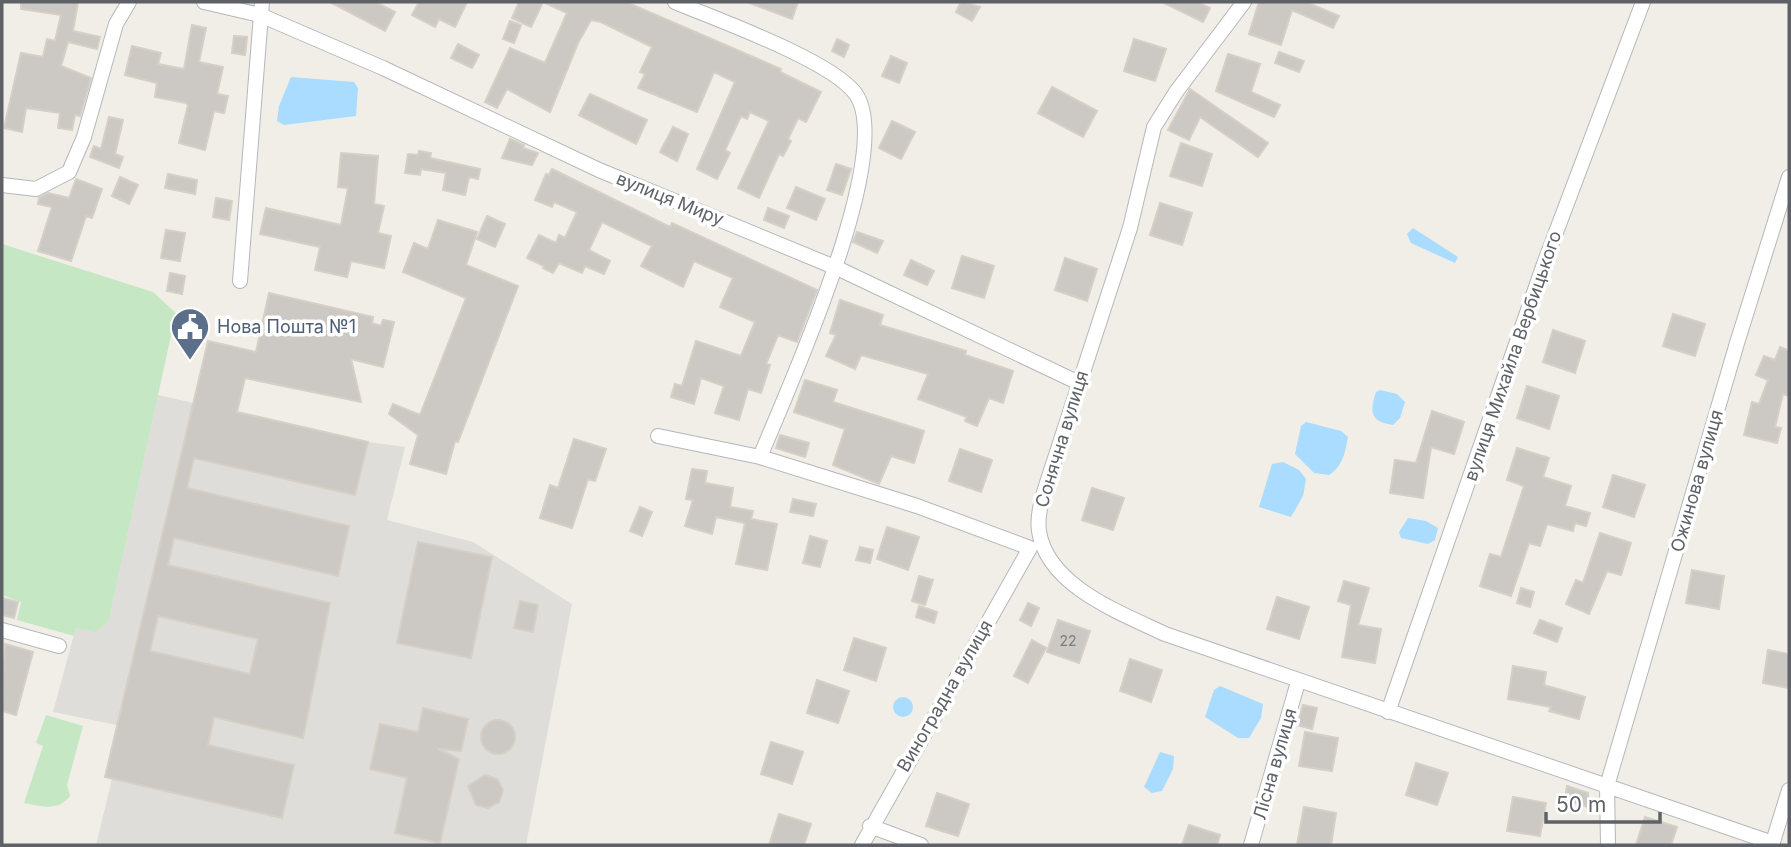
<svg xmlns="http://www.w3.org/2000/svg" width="1791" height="847" font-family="Inter,sans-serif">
  <rect width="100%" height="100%" fill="#f0eee7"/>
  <path fill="#dfddd9" d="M158 395 368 442 405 447 387 520 473 542 572 604 526 845H96L112 779 105 777 117 725 53 712 76 627 110 615Z"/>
  <path fill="#c5e7c4" d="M2 244 153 292 180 317 172 331 110 615 107 623 95 632 76 628 74 636 17 620 21 602 2 595Z
    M46 715 83 726 67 785 70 796C58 812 40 806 24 803L43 746 36 743Z"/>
  <path fill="#a9dcfe" d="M291 77 354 82 358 88 356 116 284 125 277 121 279 106Z
    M1413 228 1458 257 1455 263 1411 243 1407 234Z
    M1380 390 1397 394 1405 402 1400 418 1393 425C1369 422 1370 411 1376 392Z
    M1306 422 1341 431 1348 437C1345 453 1343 466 1329 475L1314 473 1295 454 1301 426Z
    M1283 462 1299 470 1306 479 1303 496 1291 517 1259 507 1272 464Z
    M1408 518 1426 521 1438 528 1435 540 1428 544 1401 538 1399 532Z
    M1220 686 1263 704 1261 718 1249 738H1238L1205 717 1214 690Z
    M893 707a10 10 0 1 1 20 0a10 10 0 1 1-20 0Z
    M1160 752 1174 756 1173 769 1162 791 1152 793 1144 787Z"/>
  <path fill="#ccc8c4" stroke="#d5cfc5" stroke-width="2" fill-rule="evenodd" d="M21 2H78L73 31 100 37 97 49 68 42 61 66 91 78 80 116 75 115 72 130 58 128 60 113 26 108 22 132 4 128 21 53 43 57 47 39 55 41 61 15 21 9Z
    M330 2H375L395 12 385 31Z
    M419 2H467L455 27 439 19 435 27 412 15Z
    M519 2H626L781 69 780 72 821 92 806 122 798 118 788 139 791 141 783 156 779 154 759 198 738 188 769 121 750 112 747 119 741 116 725 150 730 153 717 179 697 169 735 82 714 72 697 112 638 88 645 74 640 72 652 47 601 22 591 20 578 43 550 112 507 89 497 108 485 102 510 48 545 63 567 13 543 2 531 27 512 18Z
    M747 2H798L792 19Z
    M961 2 980 7 972 21 956 12Z
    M1162 2H1197L1210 8 1203 22Z
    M1259 2H1306L1339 16 1333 28 1292 10 1281 45 1249 34Z
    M510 21 521 25 514 43 503 39Z
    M192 25 206 28 199 62 223 67 217 94 228 96 224 113 214 111 205 150 179 143 188 105 186 103 155 97 157 83 125 75 132 46 161 53 158 64 184 69Z
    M234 36 247 37 245 55 232 53Z
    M837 39 849 45 844 57 832 51Z
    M1134 39 1166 49 1155 81 1124 71Z
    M458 44 479 55 472 68 451 58Z
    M1279 52 1304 61 1299 72 1275 63Z
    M1228 54 1260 64 1251 92 1280 105 1274 117 1216 91Z
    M891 56 907 63 899 83 882 76Z
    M1052 87 1097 111 1083 137 1038 113Z
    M1190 89 1268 143 1258 157 1200 117 1189 140 1168 130Z
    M590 94 647 120 636 144 579 115Z
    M109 117 123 120 115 154 123 157 119 168 90 157 94 146 101 149Z
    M892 121 915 132 901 159 879 148Z
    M673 127 688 134 677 161 660 152Z
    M510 139 524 145 523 148 538 153 532 165 502 158Z
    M1181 143 1212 154 1202 186 1170 176Z
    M419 151 431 153 430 158 480 169 478 179 469 177 465 195 443 190 446 173 421 169 420 175 405 173 408 154 418 155Z
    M341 153 378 156 374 204 384 206 378 233 391 236 384 268 351 261 347 277 315 270 320 247 260 234 266 208 341 225 348 188 338 187Z
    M836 164 851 169 842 195 827 190Z
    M552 169 670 227 672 223 817 290 797 342 778 335 766 364 770 365 761 393 748 389 739 420 715 413 724 386 701 378 694 404 671 397 675 384 682 386 696 341 741 356 755 322 720 307 733 278 694 261 683 287 641 266 652 246 602 222 589 250 610 261 604 274 585 266 582 273 559 263 553 273 543 268 544 266 527 258 539 235 556 243 559 235 565 238 577 212 554 202 552 207 535 200 546 174 549 175Z
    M168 174 197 180 195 194 165 188Z
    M120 177 138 185 129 204 112 196Z
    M76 179 102 189 92 218 86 216 71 261 38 251 52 207 38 204 39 198 48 193 69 198Z
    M796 187 825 199 816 220 787 208Z
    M216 198 232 201 229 220 213 217Z
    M1160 203 1192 213 1182 245 1150 235Z
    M768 208 789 216 784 228 764 220Z
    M487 216 505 224 495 247 477 239Z
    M438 220 477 232 466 265 518 286 458 442 455 441 446 474 410 464 418 435 389 414 393 404 420 415 466 298 403 272 414 243 428 249Z
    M166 230 185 233 180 261 161 258Z
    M857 232 883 241 877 253 853 242Z
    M962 256 994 266 984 298 952 288Z
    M1065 258 1097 269 1087 301 1055 290Z
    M911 260 934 271 927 285 904 275Z
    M170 273 185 276 182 294 167 291Z
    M269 293 373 317 372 323 381 326 383 320 394 322 383 367 351 359 361 402 245 378 237 412 368 442 355 495 194 458 187 488 349 526 338 576 174 538 168 565 330 603 303 738 214 717 208 745 294 765 282 818 105 777 208 341 256 352ZM158 616 258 639 250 674 150 651Z
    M840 300 883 315 880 325 966 351 965 355 1013 371 1003 403 989 398 977 426 965 421 967 417 918 399 928 374 861 355 855 369 826 356 836 335 830 333Z
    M1673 314 1705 324 1695 356 1663 346Z
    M1553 330 1585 341 1575 373 1543 362Z
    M1780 347 1789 351V396L1783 394 1775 427 1781 428 1777 443 1744 435 1752 402 1759 404 1768 380 1756 375 1764 356 1775 360Z
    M805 380 837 390 833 402 924 431 914 463 891 456 879 484 833 465 845 429 794 412Z
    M1527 386 1559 396 1549 429 1517 418Z
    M1432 411 1464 422 1454 454 1431 447 1423 498 1390 493 1395 460 1416 463Z
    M780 435 809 443 805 457 776 448Z
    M574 439 606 449 595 481 588 479 572 528 540 518 550 485 558 488Z
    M1517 448 1549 458 1543 477 1571 486 1565 506 1590 513 1586 526 1575 523 1573 531 1547 524 1540 546 1529 543 1511 596 1480 586 1490 554 1501 557 1524 486 1507 480Z
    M960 449 992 460 981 492 949 481Z
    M692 469 707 471 705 483 733 488 730 507 753 511 751 519 777 524 767 570 736 564 745 523 716 517 712 534 685 526 693 500 686 499Z
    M1613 475 1645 485 1634 517 1603 507Z
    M1092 488 1124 498 1113 530 1082 520Z
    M793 499 816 504 813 516 790 512Z
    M640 507 652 512 642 536 630 531Z
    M887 527 919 537 908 570 877 559Z
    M1600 533 1631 543 1621 575 1607 571 1589 614 1566 604 1576 580 1583 583Z
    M810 536 827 541 820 567 803 563Z
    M418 542 492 557 471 658 397 643Z
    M860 547 873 550 870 563 856 560Z
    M1692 570 1724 576 1719 609 1686 603Z
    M919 576 933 580 925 605 912 601Z
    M1344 581 1369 588 1358 625 1381 629 1375 663 1342 657 1351 605 1338 601Z
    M1521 588 1534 592 1530 607 1517 603Z
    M1277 597 1309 607 1299 639 1267 629Z
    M2 598 18 602 14 618 2 615Z
    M520 601 538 605 533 632 514 628Z
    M1028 603 1039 608 1031 626 1020 620Z
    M919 606 937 612 934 623 916 617Z
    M1058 620 1090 631 1079 663 1047 652Z
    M1540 620 1562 628 1557 642 1534 633Z
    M854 638 886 648 876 681 844 670Z
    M1032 640 1046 648 1028 683 1014 676Z
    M5 644 33 652 16 715 2 711Z
    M1768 650 1789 654V688L1763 683Z
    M1130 659 1162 670 1151 702 1120 691Z
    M1513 666 1546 672 1544 685 1585 697 1579 719 1549 711 1551 707 1508 699Z
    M817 680 849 691 838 723 807 713Z
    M1303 705 1317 708 1312 729 1297 725Z
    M423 708 468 719 461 751 438 749 459 759 440 843 395 833 407 778 370 769 380 724 418 732Z
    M481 737a17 17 0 1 1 34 0a17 17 0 1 1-34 0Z
    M1305 732 1338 738 1332 771 1299 766Z
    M771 742 803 752 792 784 761 774Z
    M1416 763 1448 773 1437 805 1406 795Z
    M485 775 497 779 503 790 499 802 488 808 476 805 468 786Z
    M1567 786 1588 793V807L1565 799Z
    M937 793 969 804 958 836 926 826Z
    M1513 797 1546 803 1540 836 1507 831Z
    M1304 807 1336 813 1331 845H1297Z
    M779 814 811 824 804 845H769Z
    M1645 817 1677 827 1671 845H1636Z
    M1189 825 1220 835 1217 845H1182Z"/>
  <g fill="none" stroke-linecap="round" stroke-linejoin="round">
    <g stroke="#b4b7bb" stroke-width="16">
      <path id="street" d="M204 2 260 15 383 68 599 170 837 268 1079 383
        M675 2C718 20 830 60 855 93 898 150 786 393 760 457
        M1244 2 1176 92 1154 127 1130 228 1045 489C1041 503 1037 517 1039 531 1047 586 1121 613 1165 634L1773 843
        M2 185 36 189 69 172 84 137 116 24 129 2
        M240 281 262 2
        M658 436 760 457 917 506 1030 548
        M2 630 59 646
        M1388 712 1544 264 1643 2
        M870 826 921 845
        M862 845 1030 548
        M1251 845 1298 682
        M1608 845 1607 786 1737 343 1789 177
        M1772 845 1789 790"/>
    </g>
    <use href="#street" stroke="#fff" stroke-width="14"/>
  </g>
  <defs>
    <g id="civic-pin" transform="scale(2.0125)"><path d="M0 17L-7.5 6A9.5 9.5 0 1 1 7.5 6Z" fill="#5c6f8a" stroke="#fff"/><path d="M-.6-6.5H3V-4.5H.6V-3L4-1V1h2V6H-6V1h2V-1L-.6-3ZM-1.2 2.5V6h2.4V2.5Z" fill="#fff"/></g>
  </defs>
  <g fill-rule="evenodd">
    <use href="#civic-pin" x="190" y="327"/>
  </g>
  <g text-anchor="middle" stroke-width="7" stroke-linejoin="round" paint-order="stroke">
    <g font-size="14" fill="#7a7c7e">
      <text x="1068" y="646">22</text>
    </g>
    <g font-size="18" fill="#5e6267" stroke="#fff">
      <text transform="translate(670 199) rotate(22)" y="6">вулиця Миру</text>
      <text transform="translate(1513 356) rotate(-71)" y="6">вулиця Михайла Вербицького</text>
      <text transform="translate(1062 439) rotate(-73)" y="6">Сонячна вулиця</text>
      <text transform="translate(1697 481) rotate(-74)" y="6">Ожинова вулиця</text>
      <text transform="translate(945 696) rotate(-60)" y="6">Виноградна вулиця</text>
      <text transform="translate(1275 764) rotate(-74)" y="6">Лісна вулиця</text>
    </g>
    <g font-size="18" fill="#4e5e75" stroke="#fff" text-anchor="start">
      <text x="217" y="333">Нова Пошта №1</text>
    </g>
  </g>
  <rect width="1791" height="847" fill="none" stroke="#5e6267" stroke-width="7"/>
  <path d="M1546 812v10h114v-10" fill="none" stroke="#5e6267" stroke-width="3.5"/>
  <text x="1556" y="812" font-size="21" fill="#5e6267" stroke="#ffffff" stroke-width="5" paint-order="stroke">50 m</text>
</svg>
